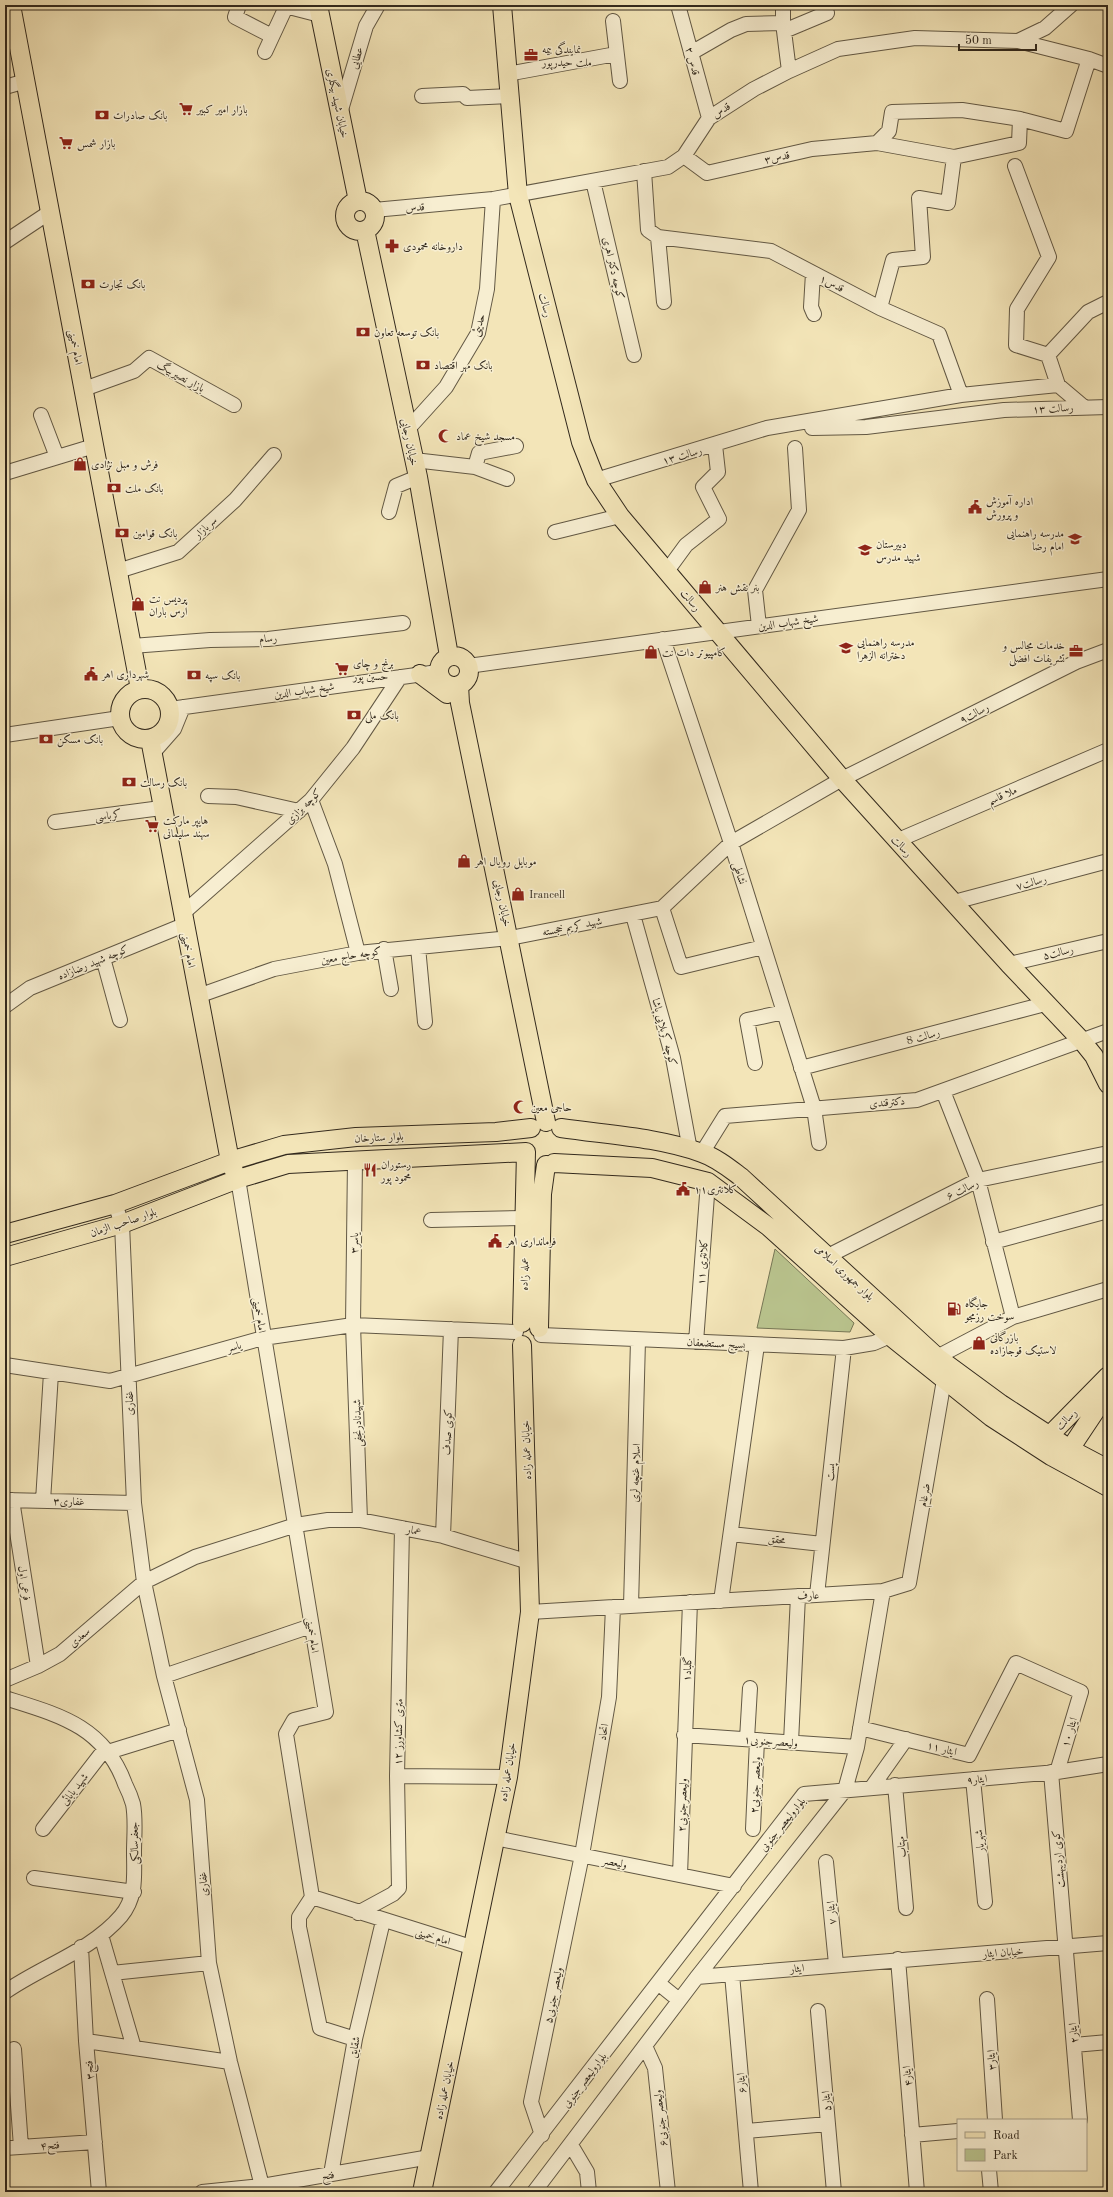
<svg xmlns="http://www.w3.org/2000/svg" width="1113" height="2197" font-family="'Old Standard TT',Amiri,serif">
  <rect width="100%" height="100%" fill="#f3e5b8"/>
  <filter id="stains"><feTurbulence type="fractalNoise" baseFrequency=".005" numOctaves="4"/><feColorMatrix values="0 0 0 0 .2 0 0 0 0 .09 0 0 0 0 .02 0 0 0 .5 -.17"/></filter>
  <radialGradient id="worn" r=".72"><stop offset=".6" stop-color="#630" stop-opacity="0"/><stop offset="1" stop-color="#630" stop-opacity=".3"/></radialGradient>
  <path fill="#bac58f" stroke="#767756" d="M775 1249 854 1323 850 1332 757 1328Z"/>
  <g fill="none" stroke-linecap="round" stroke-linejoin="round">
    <g stroke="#625844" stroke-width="16">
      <path id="minor" d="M239 5 235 17 272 36
        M678 5 709 118
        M783 5V23L789 71
        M613 21 620 81
        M784 31 827 13
        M1018 41 1089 59 1108 66
        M265 52 285 9 289 7 320 15
        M691 53 731 30 746 24 783 23
        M507 74 616 54
        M5 87 26 81
        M422 96 463 94 467 98 510 96
        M340 113 366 26 378 5
        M877 143 889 131 892 112 962 110 1020 119 1066 131 1089 59
        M684 156 707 173 812 149 877 143 954 157 1019 143 1020 119
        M1015 166 1049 257 1017 309 1016 345 1048 355
        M644 171 648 230 658 237 771 251 880 308 939 334 961 395
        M593 181 634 355
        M374 210 493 199 668 167 684 156 709 118 754 89 789 71 838 49 915 38 1018 41 1045 28 1071 5
        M658 237 664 302
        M5 242 50 212
        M813 273 811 307 814 314
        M880 308 893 260 923 257 919 198 948 203 954 157
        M1058 385 1048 355 1088 312 1108 302
        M84 389 134 371 149 358 234 405
        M41 415 57 457
        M812 428 866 427 1004 410 1108 407
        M408 429 446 387 478 333 487 289 493 199
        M414 460 475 467 507 479
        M475 467 479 453 516 446
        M5 473 94 446
        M596 480 767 428 961 395 1058 385 1084 407
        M389 512 396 486 418 477
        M555 532 620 516
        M118 571 178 552 235 500 274 455
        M667 571 686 545 719 519 703 487 718 472 715 445
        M759 626 755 590 799 510 795 448
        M663 639 731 843 814 1108 819 1143
        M132 646 210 640 268 639 403 623
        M468 666 1108 579
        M170 709 438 672
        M5 735 120 718
        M152 754 174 729 183 707
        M208 796 236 797 299 811
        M311 800 335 864 358 953
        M55 822 161 808
        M896 841 1108 750
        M954 902 1108 861
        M662 908 681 967 763 947
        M182 914 311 800 353 748 400 677
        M633 915 673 1058 690 1150
        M418 947 425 1022
        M384 949 391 989
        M103 958 120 1020
        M1009 964 1108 941
        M198 996 274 969 358 953 510 938 662 908 731 843 842 779 1076 662 1108 650
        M5 1006 30 988 184 925
        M755 1063 747 1020 784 1012
        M801 1068 1045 1004
        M943 1091 978 1180 1013 1317 1108 1289
        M702 1153 725 1116 917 1100 1108 1031
        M355 1160 353 1325 360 1520
        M238 1179 326 1712 294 1720 286 1734 312 1897 474 1948
        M115 1204 122 1224 134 1503 144 1582 164 1676 197 1800 209 1963 230 2062 262 2186
        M431 1220 525 1218
        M993 1242 1108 1211
        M828 1256 978 1180 1108 1153
        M541 1335 844 1348 874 1343 890 1336
        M696 1342 708 1182
        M937 1357 1013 1317
        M5 1365 110 1381 263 1338 353 1325 516 1332
        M5 1500 134 1503
        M12 1500 38 1666
        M43 1501 51 1373
        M731 1534 822 1544
        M443 1536 451 1329
        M817 1595 844 1348
        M721 1601 757 1345
        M631 1606 638 1340
        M530 1612 883 1591 909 1583 944 1380
        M164 1676 311 1626
        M5 1680 38 1666 60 1654 144 1582 195 1557 296 1525 328 1520H360L443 1536 529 1562
        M5 1698C59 1715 104 1726 125 1784 128 1790 131 1797 133 1804 136 1819 134 1837 134 1852 134 1875 137 1897 121 1916 91 1951 42 1966 5 1992
        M860 1728 969 1755 1016 1663 1081 1692 1057 1772
        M684 1735 857 1747
        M747 1739 750 1688
        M791 1742 798 1596
        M108 1752 179 1730
        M1051 1772 1080 2120
        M397 1776 508 1777
        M973 1779 985 1902
        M895 1785 906 1908
        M872 1787 906 1739
        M43 1829 105 1749
        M753 1829 757 1740
        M495 1838 734 1886
        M826 1862 836 1964
        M680 1875 690 1602
        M34 1878 134 1892
        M312 1897 299 1917V1927L320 2028 355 2039
        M358 1913 393 1894 399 1888 397 1776 402 1528
        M101 1935 134 2048
        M81 1947 86 2041 99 2192
        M898 1959 917 2192
        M112 1973 209 1963
        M732 1974 751 2192
        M697 1977 1108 1943
        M658 1983 679 2000
        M987 1999 995 2120
        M818 2011 834 2192
        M86 2041 230 2062
        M1074 2045 1108 2042
        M645 2046 655 2068 668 2192
        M14 2049 21 2147
        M746 2131 828 2124
        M542 2135 531 2102 582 1855 609 1697 613 1607
        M912 2135 958 2131
        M571 2145 587 2172 589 2192
        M5 2148 95 2142
        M989 2170 991 2192
        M331 2174 355 2039 383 1921
        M202 2192 262 2186 430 2157
        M496 2192 804 1794 1057 1772 1108 1764
        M534 2192 697 1977 845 1790 857 1747 883 1591"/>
    </g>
    <g stroke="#32291d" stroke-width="20">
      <path id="major" d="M11 5 140 689
        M318 5 358 201
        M502 5 518 195 581 442 596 480 620 516 842 779 1009 964 1082 1041 1094 1056 1108 1084
        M345 216a15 15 0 1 1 30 0a15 15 0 1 1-30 0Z
        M365 230 418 477 449 656
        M439 671a15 15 0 1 1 30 0a15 15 0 1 1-30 0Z
        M420 674 447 694
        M459 685 460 703 546 1122
        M120 714a25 25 0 1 1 50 0a25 25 0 1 1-50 0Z
        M150 739 230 1161 234 1171
        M561 1128C609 1135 657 1137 702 1153 717 1158 729 1168 741 1177L937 1357 1001 1404 1070 1449 1108 1469
        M554 1163 652 1168 708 1182 769 1227 890 1336 991 1417 1051 1456 1108 1487
        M5 1234 115 1204 230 1161 284 1145 356 1137 496 1132 531 1128
        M5 1257 122 1224 238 1179 288 1164 526 1152 522 1323
        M539 1328 542 1194 546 1165
        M1108 1376 1050 1435 1051 1456 1070 1449 1108 1392
        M422 2192 508 1777 530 1612 522 1345"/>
    </g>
    <use href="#minor" stroke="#f7eed1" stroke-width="14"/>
    <use href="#major" stroke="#f3e5b8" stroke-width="18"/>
  </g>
  <defs>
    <g id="office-bare" transform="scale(1.08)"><path d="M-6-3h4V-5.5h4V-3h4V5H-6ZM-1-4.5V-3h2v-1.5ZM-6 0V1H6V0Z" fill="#8f2418" stroke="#f7eed1" stroke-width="2.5" paint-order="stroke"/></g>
    <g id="supermarket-bare" transform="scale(1.08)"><path d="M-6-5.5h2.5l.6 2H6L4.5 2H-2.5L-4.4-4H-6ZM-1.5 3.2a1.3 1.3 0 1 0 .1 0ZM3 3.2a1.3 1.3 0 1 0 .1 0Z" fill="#8f2418" stroke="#f7eed1" stroke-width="2.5" paint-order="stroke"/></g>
    <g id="bank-bare" transform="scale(1.08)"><path d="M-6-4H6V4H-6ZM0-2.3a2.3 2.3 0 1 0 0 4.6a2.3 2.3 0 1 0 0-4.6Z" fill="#8f2418" stroke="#f7eed1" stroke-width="2.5" paint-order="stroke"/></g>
    <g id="pharmacy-bare" transform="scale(1.08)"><path d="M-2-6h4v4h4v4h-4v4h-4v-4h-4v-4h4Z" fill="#8f2418" stroke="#f7eed1" stroke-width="2.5" paint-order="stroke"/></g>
    <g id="mosque-bare" transform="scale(1.08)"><path d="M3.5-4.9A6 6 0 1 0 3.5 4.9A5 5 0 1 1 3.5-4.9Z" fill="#8f2418" stroke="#f7eed1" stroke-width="2.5" paint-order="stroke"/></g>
    <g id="shop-bare" transform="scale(1.08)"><path d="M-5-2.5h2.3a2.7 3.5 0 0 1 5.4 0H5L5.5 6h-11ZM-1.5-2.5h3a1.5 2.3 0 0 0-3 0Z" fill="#8f2418" stroke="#f7eed1" stroke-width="2.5" paint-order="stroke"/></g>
    <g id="civic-bare" transform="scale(1.08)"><path d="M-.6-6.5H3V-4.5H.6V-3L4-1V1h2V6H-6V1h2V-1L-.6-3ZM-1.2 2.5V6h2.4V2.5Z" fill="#8f2418" stroke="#f7eed1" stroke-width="2.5" paint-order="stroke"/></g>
    <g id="school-bare" transform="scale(1.08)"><path d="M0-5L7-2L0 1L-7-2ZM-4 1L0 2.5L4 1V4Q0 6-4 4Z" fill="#8f2418" stroke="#f7eed1" stroke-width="2.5" paint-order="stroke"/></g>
    <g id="restaurant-bare" transform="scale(1.08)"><path d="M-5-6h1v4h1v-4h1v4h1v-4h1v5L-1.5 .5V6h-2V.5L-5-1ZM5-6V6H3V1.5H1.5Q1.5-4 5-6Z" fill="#8f2418" stroke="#f7eed1" stroke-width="2.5" paint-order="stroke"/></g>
    <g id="fuel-bare" transform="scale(1.08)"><path d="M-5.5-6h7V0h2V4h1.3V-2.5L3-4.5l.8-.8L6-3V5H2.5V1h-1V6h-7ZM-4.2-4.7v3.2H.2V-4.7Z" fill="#8f2418" stroke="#f7eed1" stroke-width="2.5" paint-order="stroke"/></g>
  </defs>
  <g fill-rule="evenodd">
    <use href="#office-bare" x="531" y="55"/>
    <use href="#supermarket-bare" x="186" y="109"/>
    <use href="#bank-bare" x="102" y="115"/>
    <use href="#supermarket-bare" x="66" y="143"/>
    <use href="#pharmacy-bare" x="392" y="246"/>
    <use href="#bank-bare" x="88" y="284"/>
    <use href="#bank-bare" x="363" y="332"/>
    <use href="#bank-bare" x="423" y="365"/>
    <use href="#mosque-bare" x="445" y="436"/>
    <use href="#shop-bare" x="80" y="464"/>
    <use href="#bank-bare" x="114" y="488"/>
    <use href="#civic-bare" x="975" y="507"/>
    <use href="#bank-bare" x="122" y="533"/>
    <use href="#school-bare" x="1075" y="539"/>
    <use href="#school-bare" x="865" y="550"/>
    <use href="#shop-bare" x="705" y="587"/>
    <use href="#shop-bare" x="138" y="604"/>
    <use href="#school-bare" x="846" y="648"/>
    <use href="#office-bare" x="1076" y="651"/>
    <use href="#shop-bare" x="651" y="652"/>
    <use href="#supermarket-bare" x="342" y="669"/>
    <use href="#civic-bare" x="91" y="674"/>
    <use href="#bank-bare" x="194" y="675"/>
    <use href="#bank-bare" x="354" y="715"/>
    <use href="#bank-bare" x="46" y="739"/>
    <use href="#bank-bare" x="129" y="782"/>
    <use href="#supermarket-bare" x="152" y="826"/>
    <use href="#shop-bare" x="464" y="861"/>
    <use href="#shop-bare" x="518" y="894"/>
    <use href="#mosque-bare" x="520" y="1107"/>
    <use href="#restaurant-bare" x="370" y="1170"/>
    <use href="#civic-bare" x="683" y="1189"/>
    <use href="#civic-bare" x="495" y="1241"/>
    <use href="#fuel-bare" x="954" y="1309"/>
    <use href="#shop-bare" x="979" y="1343"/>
  </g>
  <g text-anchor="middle" stroke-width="3" stroke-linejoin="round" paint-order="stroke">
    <g font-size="11" fill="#32291d" stroke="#f7eed1" text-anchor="start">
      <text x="542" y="53">نمایندگی بیمه<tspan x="542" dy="13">ملت حیدرپور</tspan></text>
      <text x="197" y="113">بازار امیر کبیر</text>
      <text x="113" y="119">بانک صادرات</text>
      <text x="77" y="147">بازار شمس</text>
      <text x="403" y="250">داروخانه محمودی</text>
      <text x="99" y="288">بانک تجارت</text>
      <text x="374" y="336">بانک توسعه تعاون</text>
      <text x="434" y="369">بانک مهر اقتصاد</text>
      <text x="456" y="440">مسجد شیخ عماد</text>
      <text x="91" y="468">فرش و مبل نژادی</text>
      <text x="125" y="492">بانک ملت</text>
      <text x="986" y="505">اداره آموزش<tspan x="986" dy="13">و پرورش</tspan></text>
      <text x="133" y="537">بانک قوامین</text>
      <text x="1064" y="537" text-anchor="end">مدرسه راهنمایی<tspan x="1064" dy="13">امام رضا</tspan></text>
      <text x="876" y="548">دبیرستان<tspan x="876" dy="13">شهید مدرس</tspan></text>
      <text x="716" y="591">بنر نقش هنر</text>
      <text x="149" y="602">پردیس نت<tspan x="149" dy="13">ارس باران</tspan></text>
      <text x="857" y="646">مدرسه راهنمایی<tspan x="857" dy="13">دخترانه الزهرا</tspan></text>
      <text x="1065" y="649" text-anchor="end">خدمات مجالس و<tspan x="1065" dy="13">تشریفات افضلی</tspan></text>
      <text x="662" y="656">کامپیوتر دات نت</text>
      <text x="353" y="667">برنج و چای<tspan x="353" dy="13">حسین پور</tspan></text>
      <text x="102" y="678">شهرداری اهر</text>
      <text x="205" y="679">بانک سپه</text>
      <text x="365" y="719">بانک ملی</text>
      <text x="57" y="743">بانک مسکن</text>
      <text x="140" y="786">بانک رسالت</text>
      <text x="163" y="824">هایپر مارکت<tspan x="163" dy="13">سهند سلیمانی</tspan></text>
      <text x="475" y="865">موبایل رویال اهر</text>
      <text x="529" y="898">Irancell</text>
      <text x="531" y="1111">حاجی معین</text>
      <text x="381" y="1168">رستوران<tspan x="381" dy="13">محمود پور</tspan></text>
      <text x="694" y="1193">کلانتری۱۱</text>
      <text x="506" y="1245">فرمانداری اهر</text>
      <text x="965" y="1307">جایگاه<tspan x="965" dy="13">سوخت رزمجو</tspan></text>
      <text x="990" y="1341">بازرگانی<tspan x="990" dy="13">لاستیک قوجازاده</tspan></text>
    </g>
    <g font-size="11" fill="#32291d" stroke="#f7eed1">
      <text transform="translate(356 58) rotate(-74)" y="4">عطایی</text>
      <text transform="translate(693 61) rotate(75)" y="4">قدس ۲</text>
      <text transform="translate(338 103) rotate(78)" y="4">خیابان شهید بیگلری</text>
      <text transform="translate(721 110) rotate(-33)" y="4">قدس</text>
      <text transform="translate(777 157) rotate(-13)" y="4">قدس۳</text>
      <text transform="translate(415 207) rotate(-5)" y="4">قدس</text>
      <text transform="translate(614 268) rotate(77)" y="4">کوچه دکتر اهری</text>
      <text transform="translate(832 283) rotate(27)" y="4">قدس۱</text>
      <text transform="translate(546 305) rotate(76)" y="4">رسالت</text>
      <text transform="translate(478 325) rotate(-74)" y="4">حدیثی</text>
      <text transform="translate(76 347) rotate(79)" y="4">امام خمینی</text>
      <text transform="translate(181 376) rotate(29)" y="4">بازار نصیربیگ</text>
      <text transform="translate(1053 408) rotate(-3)" y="4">رسالت ۱۳</text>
      <text transform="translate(410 442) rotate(78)" y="4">خیابان رجایی</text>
      <text transform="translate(682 455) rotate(-16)" y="4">رسالت ۱۳</text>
      <text transform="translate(205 527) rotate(-43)" y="4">سربازار</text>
      <text transform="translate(691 600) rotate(50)" y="4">رسالت</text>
      <text transform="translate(788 622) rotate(-8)" y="4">شیخ شهاب الدین</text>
      <text transform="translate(268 638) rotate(-4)" y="4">رسام</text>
      <text transform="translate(304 690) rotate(-8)" y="4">شیخ شهاب الدین</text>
      <text transform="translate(974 713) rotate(-27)" y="4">رسالت۹</text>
      <text transform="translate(1002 795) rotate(-23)" y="4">ملا قاسم</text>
      <text transform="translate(303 806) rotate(-45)" y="4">کوچه بزازی</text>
      <text transform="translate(108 815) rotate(-7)" y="4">کرباسی</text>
      <text transform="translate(902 846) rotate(47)" y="4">رسالت</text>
      <text transform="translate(740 873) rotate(73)" y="4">نشاطی</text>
      <text transform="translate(1031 882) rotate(-15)" y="4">رسالت۷</text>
      <text transform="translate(503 903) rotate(78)" y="4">خیابان رجایی</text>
      <text transform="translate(572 926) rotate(-11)" y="4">شهید کریم خجسته</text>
      <text transform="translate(189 950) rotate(79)" y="4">امام خمینی</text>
      <text transform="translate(1058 952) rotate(-13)" y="4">رسالت۵</text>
      <text transform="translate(351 955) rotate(-9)" y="4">کوچه حاج معین</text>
      <text transform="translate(93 962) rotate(-22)" y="4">کوچه شهید رضازاده</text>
      <text transform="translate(665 1032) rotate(75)" y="4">کوچه کربلایی پاشا</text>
      <text transform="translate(923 1036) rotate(-15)" y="4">رسالت 8</text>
      <text transform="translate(887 1102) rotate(-5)" y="4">دکترقندی</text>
      <text transform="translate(379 1137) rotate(-3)" y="4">بلوار ستارخان</text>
      <text transform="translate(962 1189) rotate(-25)" y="4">رسالت ۶</text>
      <text transform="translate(123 1222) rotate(-19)" y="4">بلوار صاحب الزمان</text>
      <text transform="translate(354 1243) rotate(-89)" y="4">یاسر۳</text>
      <text transform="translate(702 1262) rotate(-86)" y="4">کلانتری ۱۱</text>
      <text transform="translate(845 1272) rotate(43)" y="4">بلوار جمهوری اسلامی</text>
      <text transform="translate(524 1274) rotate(-88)" y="4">عمله زاده</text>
      <text transform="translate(260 1315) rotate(81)" y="4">امام خمینی</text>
      <text transform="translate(716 1343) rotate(3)" y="4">بسیج مستضعفان</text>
      <text transform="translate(234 1346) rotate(-15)" y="4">یاسر</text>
      <text transform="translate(129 1403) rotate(-89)" y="4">غفاری</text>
      <text transform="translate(1066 1419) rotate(-45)" y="4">رسالت</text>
      <text transform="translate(357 1423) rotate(-92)" y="4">شهیدنادرنجفی</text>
      <text transform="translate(447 1432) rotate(-88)" y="4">کوی صدف</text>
      <text transform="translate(526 1450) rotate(-92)" y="4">خیابان عمله زاده</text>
      <text transform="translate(830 1472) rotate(-84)" y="4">پست</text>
      <text transform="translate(635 1473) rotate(-88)" y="4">اسلام غنچه لری</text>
      <text transform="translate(924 1495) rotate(-80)" y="4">ضرغام</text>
      <text transform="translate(69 1501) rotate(1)" y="4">غفاری۳</text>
      <text transform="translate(414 1530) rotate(11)" y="4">عمار</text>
      <text transform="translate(777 1539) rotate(7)" y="4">محقق</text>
      <text transform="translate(25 1583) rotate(81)" y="4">فرعی اول</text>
      <text transform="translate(808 1595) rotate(-3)" y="4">عارف</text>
      <text transform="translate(313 1635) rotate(81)" y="4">امام خمینی</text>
      <text transform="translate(79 1637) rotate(-41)" y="4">سعدی</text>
      <text transform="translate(687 1669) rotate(-87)" y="4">گلباد۱</text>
      <text transform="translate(398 1732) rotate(-89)" y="4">۱۲ متری کشاورز</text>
      <text transform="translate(603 1732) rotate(-80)" y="4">اتحاد</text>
      <text transform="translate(1069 1732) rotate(-73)" y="4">ایثار ۱۰</text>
      <text transform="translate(771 1741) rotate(4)" y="4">ولیعصرجنوبی۱</text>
      <text transform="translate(942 1748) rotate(14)" y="4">ایثار ۱۱</text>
      <text transform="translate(507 1772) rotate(-81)" y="4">خیابان عمله زاده</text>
      <text transform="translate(977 1779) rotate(-5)" y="4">ایثار۹</text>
      <text transform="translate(755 1785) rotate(-87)" y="4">ولیعصر جنوبی۲</text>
      <text transform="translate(74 1789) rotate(-52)" y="4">شهید بابائی</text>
      <text transform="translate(682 1805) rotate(-88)" y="4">ولیعصرجنوبی۲</text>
      <text transform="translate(782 1824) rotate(-51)" y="4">بلوارولیعصر جنوبی</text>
      <text transform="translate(979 1841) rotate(-96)" y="4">شهریار</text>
      <text transform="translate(134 1843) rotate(-91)" y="4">جعفرسالکی</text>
      <text transform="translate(901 1847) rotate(-95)" y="4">مهتاب</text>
      <text transform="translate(1058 1859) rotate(-95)" y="4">کوی اردیبهشت</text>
      <text transform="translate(615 1862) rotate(11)" y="4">ولیعصر</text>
      <text transform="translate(203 1884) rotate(-94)" y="4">غفاری</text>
      <text transform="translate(831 1913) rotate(-95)" y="4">ایثار ۷</text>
      <text transform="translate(433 1936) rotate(17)" y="4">امام خمینی</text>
      <text transform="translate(1003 1952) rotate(-4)" y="4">خیابان ایثار</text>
      <text transform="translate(797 1968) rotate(-5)" y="4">ایثار</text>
      <text transform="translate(553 1995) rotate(-79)" y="4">ولیعصر جنوبی۵</text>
      <text transform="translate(1073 2033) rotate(-95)" y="4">ایثار۲</text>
      <text transform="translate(354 2047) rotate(-79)" y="4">شقایق</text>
      <text transform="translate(991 2060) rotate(-94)" y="4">ایثار۳</text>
      <text transform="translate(89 2070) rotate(-95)" y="4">فتح۳</text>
      <text transform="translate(907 2076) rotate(-95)" y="4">ایثار۴</text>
      <text transform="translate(584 2080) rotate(-53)" y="4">بلوارولیعصر جنوبی</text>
      <text transform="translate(741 2083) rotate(-95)" y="4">ایثار۶</text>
      <text transform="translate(444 2090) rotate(-78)" y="4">خیابان عمله زاده</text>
      <text transform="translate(826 2101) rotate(-95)" y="4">ایثار۵</text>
      <text transform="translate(660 2118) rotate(-96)" y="4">ولیعصر جنوبی۶</text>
      <text transform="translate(50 2145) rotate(-4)" y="4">فتح۴</text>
      <text transform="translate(328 2175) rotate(-10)" y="4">فتح</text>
    </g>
  </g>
  <rect width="1113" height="2197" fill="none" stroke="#f3e5b8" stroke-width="20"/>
  <rect x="6" y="6" width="1101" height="2185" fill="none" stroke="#32291d" stroke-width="2"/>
  <rect x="10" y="10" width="1093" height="2177" fill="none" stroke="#32291d"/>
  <rect x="957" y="2119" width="130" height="52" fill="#f7eed1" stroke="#a89f89"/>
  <rect x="965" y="2132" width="20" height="6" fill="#f3e5b8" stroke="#a89f89"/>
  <text x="993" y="2139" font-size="12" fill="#32291d">Road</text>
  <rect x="965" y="2149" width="20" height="12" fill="#bac58f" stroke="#a89f89"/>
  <text x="993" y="2159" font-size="12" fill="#32291d">Park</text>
  <path d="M959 44v6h77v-6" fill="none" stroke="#32291d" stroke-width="2"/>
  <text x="965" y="44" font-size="12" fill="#32291d" stroke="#f7eed1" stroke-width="3" paint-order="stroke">50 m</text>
  <rect width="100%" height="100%" filter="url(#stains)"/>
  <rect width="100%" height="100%" fill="url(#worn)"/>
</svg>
